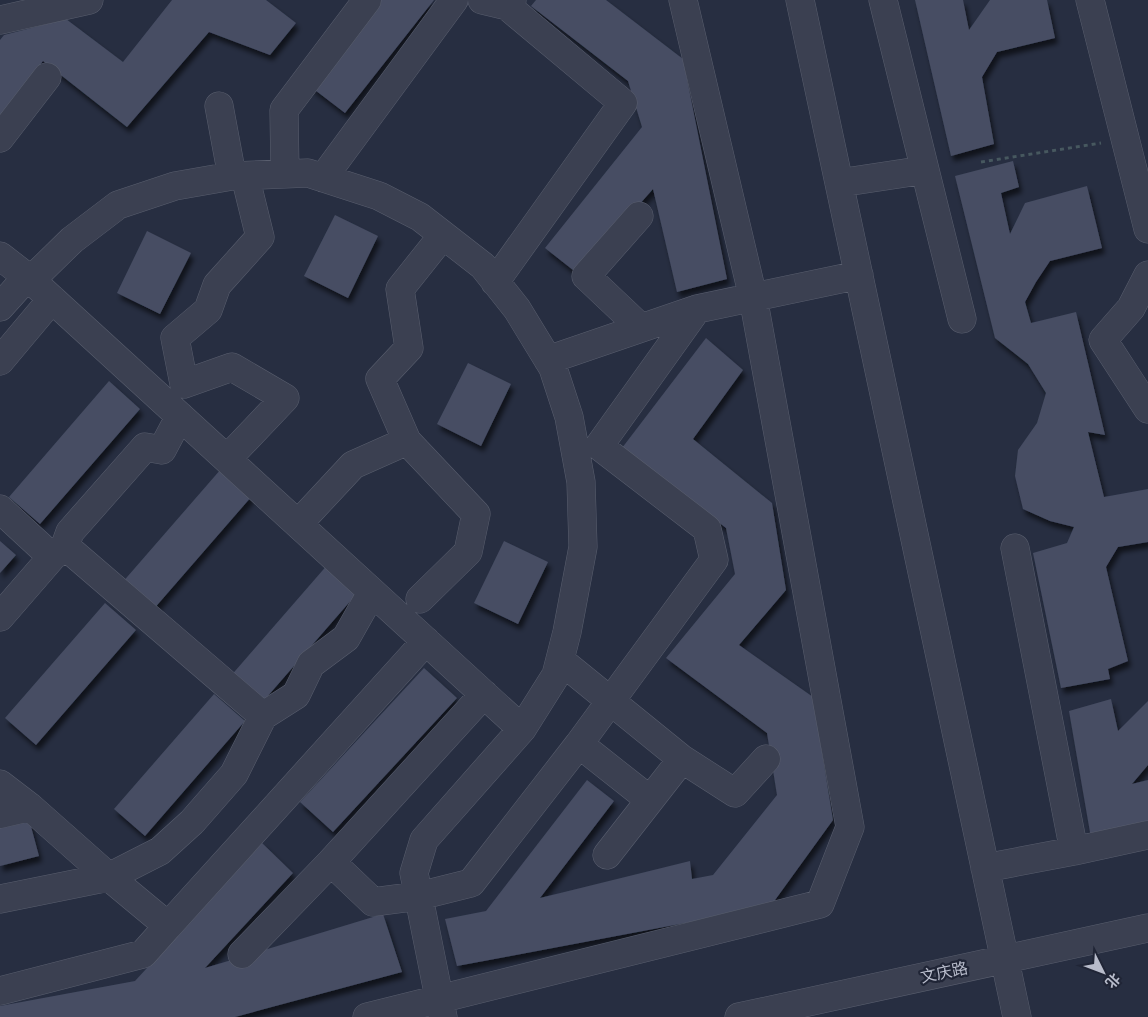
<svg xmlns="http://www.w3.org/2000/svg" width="1148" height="1017" font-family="'Space Grotesk','Noto Sans SC',sans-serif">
  <defs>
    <filter id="shadow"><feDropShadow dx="3" dy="5.5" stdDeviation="2.5" flood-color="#0009"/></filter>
  </defs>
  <rect width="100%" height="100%" fill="#272e41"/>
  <path fill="#464d63" filter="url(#shadow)" d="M172 0H266L296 23 270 55 209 32 127 127 43 61 0 118V40L4 35 66 19 123 62Z
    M379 0H434L345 113 311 87Z
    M536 0H606L683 59 727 279 677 292 653 189 578 274 545 248 642 127 628 81 531 6Z
    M915 0H963L969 30 990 0H1047L1055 38 997 52 982 77 994 144 951 156Z
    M1013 161 1019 187 1001 193 1010 234 1025 203 1087 186 1102 248 1050 261 1036 282 1025 302 1031 323 1076 312 1105 435 1088 432 1104 497 1148 489V542L1118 547 1106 567 1128 661 1108 669 1110 679 1061 688 1033 553 1067 543 1074 527 1050 521 1023 509 1015 476 1018 450 1037 423 1046 393 1028 364 995 338 955 176Z
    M335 215 378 236 348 298 304 276Z
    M147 231 191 253 160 314 117 293Z
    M706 338 743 370 693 439 772 503 786 590 739 645 813 697 833 820 770 907 457 966 445 919 486 911 587 780 614 801 540 898 690 861 692 879 713 875 777 795 767 733 666 658 735 574 726 528 622 448Z
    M468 363 511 384 481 446 437 424Z
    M109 381 140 409 40 524 9 497Z
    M221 469 252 496 152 611 121 584Z
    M0 541 16 555 0 573Z
    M504 541 548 562 518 624 474 603Z
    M329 563 360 590 260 705 229 678Z
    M105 603 136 630 36 745 5 718Z
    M424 668 457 698 333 832 300 802Z
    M214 694 245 721 145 836 114 809Z
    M1111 699 1118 731 1148 701V765L1132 784 1148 780V825L1091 838 1069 711Z
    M29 819 39 856 0 866V827Z
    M262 843 293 873 205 968 383 914 402 972 235 1017H0V1006L135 981Z"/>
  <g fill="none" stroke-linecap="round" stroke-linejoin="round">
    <g stroke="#595e6e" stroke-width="29">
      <path id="minor" d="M482 0 507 6
        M800 0 1017 1017
        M1090 0 1148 229
        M0 20 89 0
        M219 106 232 176
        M0 138 47 77
        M925 170 962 319
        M285 174 284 110 367 0
        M323 178 454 0
        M839 183 925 170 883 0
        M639 216 586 276 641 328
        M0 256 31 280
        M1148 275 1131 308 1103 340 1148 409
        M495 282 623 103 507 6 512 0
        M0 307 27 277
        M548 360 697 309
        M0 361 52 299
        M407 441 476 514 468 552 420 599
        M227 459 285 398 232 367 184 384 175 338 208 310 217 285 260 237 245 176
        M0 509 52 557 65 546 263 716 296 695 311 664 346 638 372 592
        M298 524 353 465 407 441 380 379 409 348 400 289 443 235
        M65 546 70 532 145 447 162 450 180 416
        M1015 548 1074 851
        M0 617 52 557
        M560 660 682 759
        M263 716 234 774 192 822 160 851 109 877 168 926 426 641
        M579 744 714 560 707 529 599 446 697 309 859 275
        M0 784 30 807 109 877
        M650 800 682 759 735 793 766 759
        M0 814 30 807
        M331 862 484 694
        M985 868 1074 851 1148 835
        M0 899 109 877
        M242 954 331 862 373 902 419 896 471 883 579 744 650 800 607 855
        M0 991 143 954 168 926
        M367 1017 820 904 850 827 753 297 683 0
        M443 1017 414 873 424 840 522 729 556 675 567 632 583 547 581 482 569 417 553 368 517 309 483 266 420 217 379 196 308 173 232 176 175 186 118 205 72 240 31 280 522 729
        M739 1017 1148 928"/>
    </g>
    <path stroke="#47585f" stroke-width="3" stroke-dasharray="4 4" stroke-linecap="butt" d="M981 162 1101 143"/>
    <use href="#minor" stroke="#3b4051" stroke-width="28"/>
  </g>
  <g text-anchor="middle" stroke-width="4.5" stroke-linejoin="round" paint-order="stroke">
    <g font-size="16" fill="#b8bccb" stroke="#202536">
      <text transform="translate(944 972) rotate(-12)" y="6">文庆路</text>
    </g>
  </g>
  <g transform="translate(1103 972) rotate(132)" stroke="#202536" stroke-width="4" paint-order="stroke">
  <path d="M0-4L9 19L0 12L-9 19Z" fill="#b8bccb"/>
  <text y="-8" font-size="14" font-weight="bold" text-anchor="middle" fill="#b8bccb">北</text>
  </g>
</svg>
